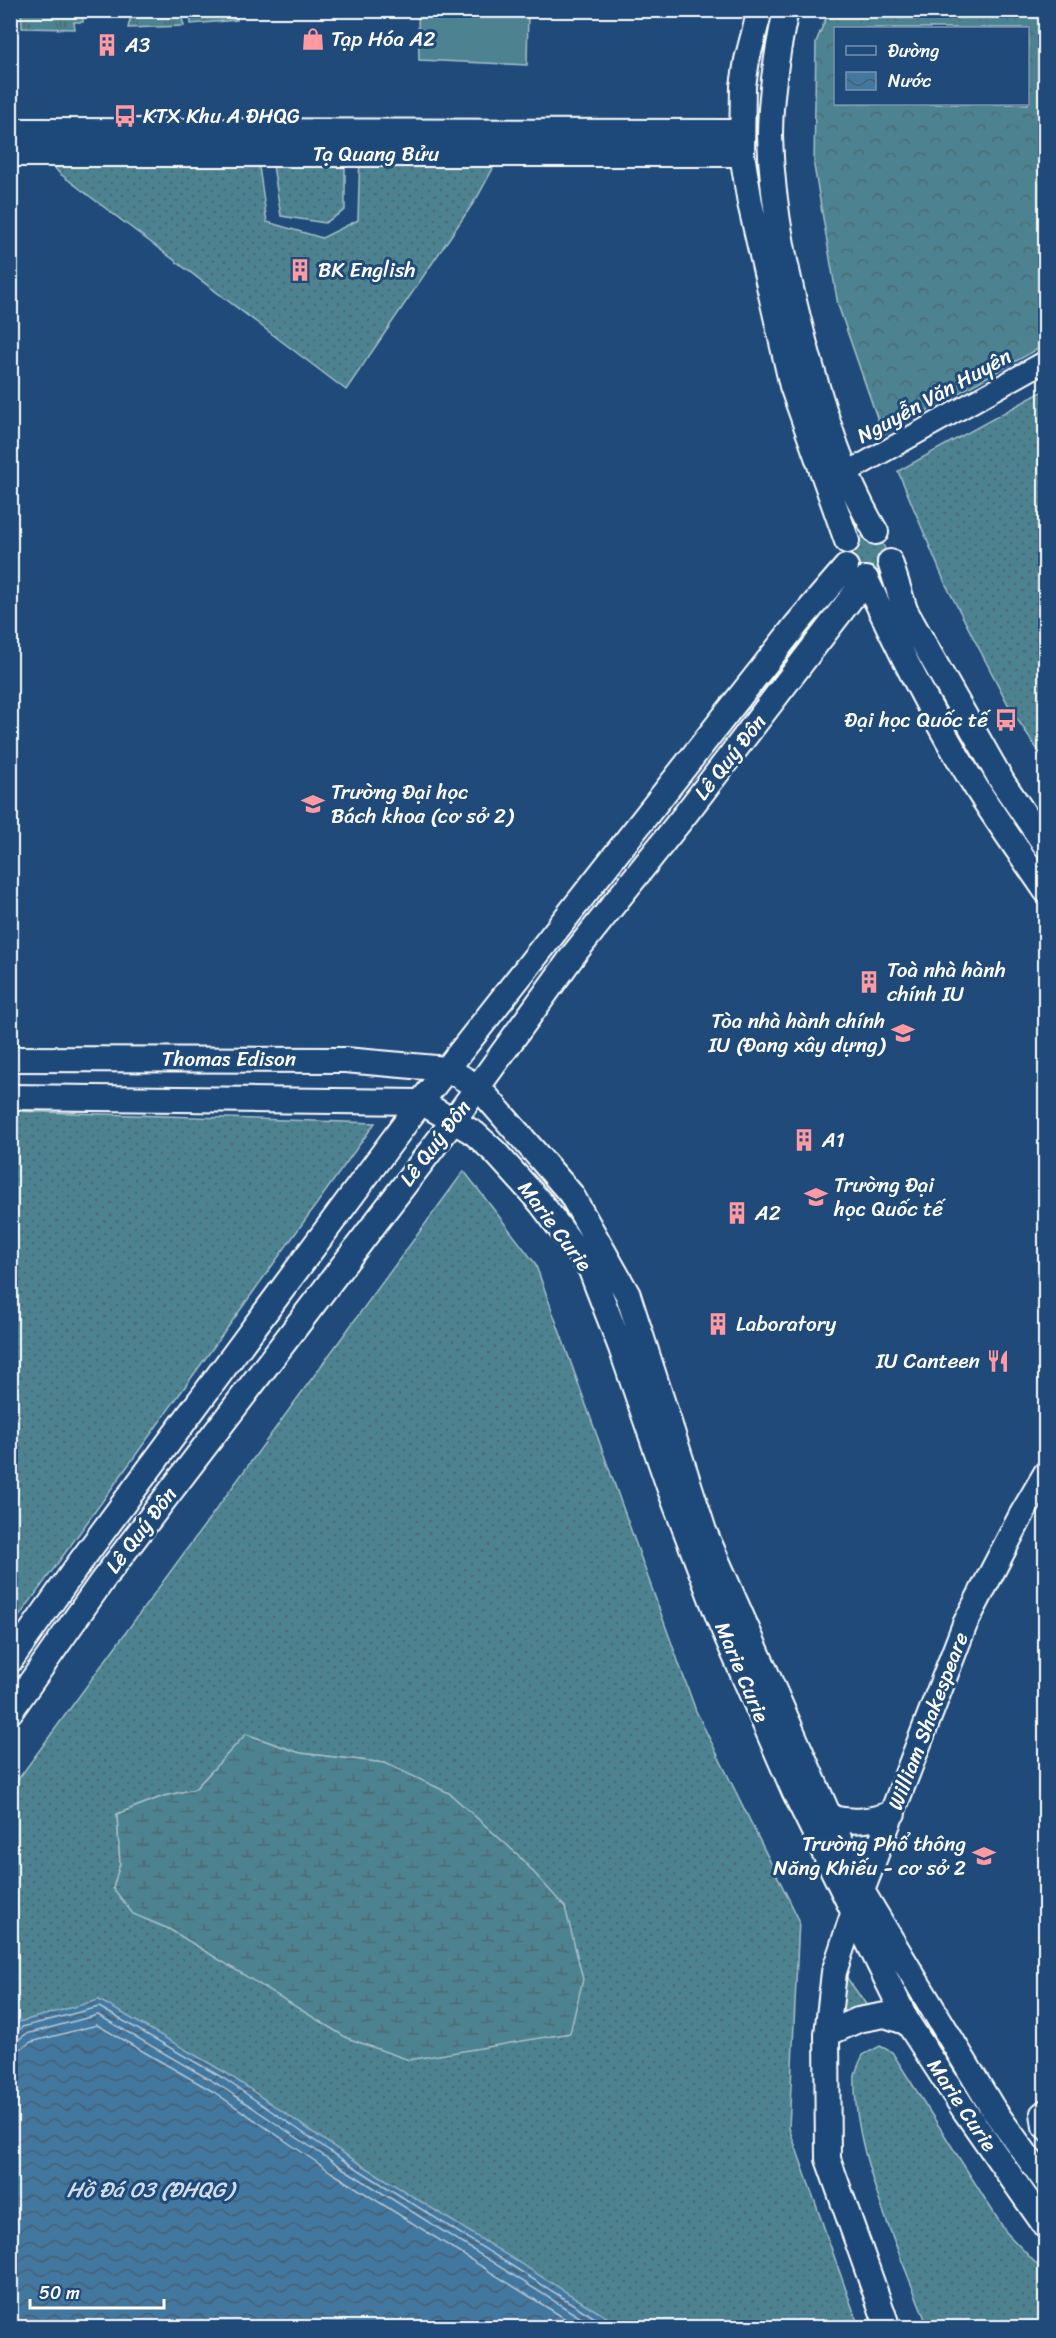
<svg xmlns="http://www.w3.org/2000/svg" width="1056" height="2338" font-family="Sriracha,sans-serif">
  <defs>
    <pattern id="grass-dots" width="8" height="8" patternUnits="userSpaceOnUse" patternTransform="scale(1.5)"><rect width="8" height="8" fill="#4d8290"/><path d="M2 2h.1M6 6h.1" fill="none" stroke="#4d6a71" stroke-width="1.8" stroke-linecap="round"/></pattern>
    <pattern id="forest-crowns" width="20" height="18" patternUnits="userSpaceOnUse" patternTransform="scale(1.5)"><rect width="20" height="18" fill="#4d8290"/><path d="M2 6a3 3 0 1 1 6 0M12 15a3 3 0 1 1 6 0" fill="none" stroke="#4d6a71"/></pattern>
    <pattern id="wetland-marsh" width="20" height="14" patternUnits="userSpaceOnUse" patternTransform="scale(1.5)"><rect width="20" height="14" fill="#4d8290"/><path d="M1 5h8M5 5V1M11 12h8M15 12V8" fill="none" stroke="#4d6a71"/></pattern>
    <pattern id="park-tufts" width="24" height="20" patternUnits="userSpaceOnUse" patternTransform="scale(1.5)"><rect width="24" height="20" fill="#4d8290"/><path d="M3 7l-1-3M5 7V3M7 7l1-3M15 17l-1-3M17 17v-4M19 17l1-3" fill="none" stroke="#4d6a71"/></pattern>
    <pattern id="water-waves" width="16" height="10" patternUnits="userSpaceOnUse" patternTransform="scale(1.5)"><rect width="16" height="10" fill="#42779f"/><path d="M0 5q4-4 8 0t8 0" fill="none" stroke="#485f71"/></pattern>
  </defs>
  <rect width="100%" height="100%" fill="#1f4a7a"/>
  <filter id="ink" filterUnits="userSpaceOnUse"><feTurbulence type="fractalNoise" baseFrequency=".0167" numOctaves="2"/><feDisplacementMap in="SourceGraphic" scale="12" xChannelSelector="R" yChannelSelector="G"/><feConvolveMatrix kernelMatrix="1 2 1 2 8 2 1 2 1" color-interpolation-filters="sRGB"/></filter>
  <g filter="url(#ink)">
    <path fill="url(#grass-dots)" stroke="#a6c0c8" stroke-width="1.5" fill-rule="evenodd" d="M360 150H503L478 196 346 390 59 173 41 151 257 153 267 222 322 238 358 220Z
      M271 153 345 154V210L325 223 281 216Z
      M1045 390V761L1010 708 945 583 898 471Z
      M848 555a19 19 0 1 1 38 0a19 19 0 1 1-38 0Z
      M11 1111 375 1123 11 1628 10 1111Z
      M464 1171 535 1263 696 1711 799 1920 789 2128 859 2327H622L343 2153 226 2073 99 2000 19 2022 11 2030V1789ZM246 1734 300 1753 385 1763 565 1907 570 1935V2033L505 2043 169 1929 134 1914 114 1888 120 1864 117 1814 164 1796 195 1789Z
      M844 1974 876 2018 840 2033Z
      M880 2046 892 2052 1006 2232 1045 2273V2327H928C901 2255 852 2153 855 2076 856 2069 860 2061 863 2055Z"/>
    <path fill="url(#forest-crowns)" stroke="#a6c0c8" stroke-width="1.5" fill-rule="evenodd" d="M829 11H1045V345L883 435 838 305 814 166 816 42ZM836 28H1028V104H836Z"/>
    <path fill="url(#wetland-marsh)" stroke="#a6c0c8" stroke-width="1.5" d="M246 1734 300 1753 385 1763 449 1793 518 1855 565 1907 583 1979 570 2033 409 2060 347 2038 169 1929 133 1914 113 1888 120 1864 117 1814 164 1796 195 1789Z"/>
    <path fill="url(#park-tufts)" stroke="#a6c0c8" stroke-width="1.5" d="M21 11H83V22H74L75 29 22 28Z
      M132 11H180L184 26 128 28Z
      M190 11H236L237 20 191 24Z"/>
    <path fill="#4d8290" stroke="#a6c0c8" stroke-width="1.5" d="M418 11H528L527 65 419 60Z"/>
    <path fill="url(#water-waves)" stroke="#8eadc5" stroke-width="1.5" d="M99 2000 226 2073 343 2153 622 2327H11V2030L19 2022Z"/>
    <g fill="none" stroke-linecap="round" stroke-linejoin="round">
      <path stroke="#b3c9d9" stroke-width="1.5" d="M10 2034 16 2033 22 2027 99 2007 223 2078 340 2158 611 2328
        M10 2042 18 2040 26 2034 98 2015 219 2085 336 2164 597 2328
        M10 2051 22 2048 31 2042 97 2025 214 2092 331 2172 580 2328"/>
      <g stroke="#fff" stroke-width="24">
        <path id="minor" d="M846 473 1046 361
          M1046 2109 1041 2113 1043 2127 1046 2130"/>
      </g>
      <g stroke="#fff" stroke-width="28">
        <path id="tertiary" d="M760 10 747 60 743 86 742 154 750 203 792 386 847 541
          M786 10C777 52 770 94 770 136 772 212 789 287 809 359 826 419 844 479 876 532
          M10 131 741 132
          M10 154H742
          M890 562 905 610 910 619 1003 783 1046 846
          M866 579C899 650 935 722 977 789 999 824 1023 857 1046 891
          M10 1059 345 1060 447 1069 478 1087 571 1194 628 1295 704 1531 862 1891 993 2109 1046 2182
          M10 1097 421 1102 474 1133 495 1152 541 1203 590 1268 621 1348 669 1487 721 1624 794 1791 908 2023 965 2111 1046 2227
          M10 1661 78 1565 421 1102 797 624 846 567
          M10 1712 102 1581 454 1120 574 954 684 816 866 579
          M831 1818C854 1823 872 1821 893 1813
          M827 2034 858 2020 885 2015 908 2023
          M888 2328 828 2159 827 2034 834 1972 853 1914 965 1624 1022 1514 1046 1473"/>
      </g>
      <use href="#minor" stroke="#1f4a7a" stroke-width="20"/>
      <use href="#tertiary" stroke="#1f4a7a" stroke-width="24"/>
    </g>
  </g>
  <defs>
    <g id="shop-bare" transform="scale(1.8)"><path d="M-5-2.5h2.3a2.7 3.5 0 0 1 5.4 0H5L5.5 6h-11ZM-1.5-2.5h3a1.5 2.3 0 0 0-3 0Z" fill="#ff9aa2" stroke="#1f4a7a" stroke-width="2.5" paint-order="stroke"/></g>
    <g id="building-bare" transform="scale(1.8)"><path d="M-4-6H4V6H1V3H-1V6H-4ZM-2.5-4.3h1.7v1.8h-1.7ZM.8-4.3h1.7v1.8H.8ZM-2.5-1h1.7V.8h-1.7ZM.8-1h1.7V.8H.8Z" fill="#ff9aa2" stroke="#1f4a7a" stroke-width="2.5" paint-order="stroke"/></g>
    <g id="bus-bare" transform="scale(1.8)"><path d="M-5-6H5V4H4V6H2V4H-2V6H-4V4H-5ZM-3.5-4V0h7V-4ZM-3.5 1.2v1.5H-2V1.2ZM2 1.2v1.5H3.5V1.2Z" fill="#ff9aa2" stroke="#1f4a7a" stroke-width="2.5" paint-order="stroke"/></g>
    <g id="university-bare" transform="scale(1.8)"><path d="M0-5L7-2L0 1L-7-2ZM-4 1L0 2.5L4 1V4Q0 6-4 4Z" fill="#ff9aa2" stroke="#1f4a7a" stroke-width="2.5" paint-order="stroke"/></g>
    <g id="restaurant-bare" transform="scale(1.8)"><path d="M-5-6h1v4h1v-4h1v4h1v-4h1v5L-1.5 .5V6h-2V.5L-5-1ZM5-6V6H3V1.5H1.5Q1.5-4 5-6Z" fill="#ff9aa2" stroke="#1f4a7a" stroke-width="2.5" paint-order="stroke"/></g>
    <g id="school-bare" transform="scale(1.8)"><path d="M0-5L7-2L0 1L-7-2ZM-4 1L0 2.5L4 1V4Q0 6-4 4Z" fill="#ff9aa2" stroke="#1f4a7a" stroke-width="2.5" paint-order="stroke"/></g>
  </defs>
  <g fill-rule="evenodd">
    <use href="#shop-bare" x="313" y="39"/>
    <use href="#building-bare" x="107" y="45"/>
    <use href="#bus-bare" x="125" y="116"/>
    <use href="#building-bare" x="300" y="270"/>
    <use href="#bus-bare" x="1006" y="720"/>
    <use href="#university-bare" x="313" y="804"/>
    <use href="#building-bare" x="869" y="982"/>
    <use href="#university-bare" x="903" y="1033"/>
    <use href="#building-bare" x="804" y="1140"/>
    <use href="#university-bare" x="816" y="1197"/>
    <use href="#building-bare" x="737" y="1213"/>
    <use href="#building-bare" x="718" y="1324"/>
    <use href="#restaurant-bare" x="998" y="1361"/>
    <use href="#school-bare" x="984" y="1856"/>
  </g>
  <g text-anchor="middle" stroke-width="6" stroke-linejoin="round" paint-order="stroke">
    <g font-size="21" fill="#fff" stroke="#1f4a7a" text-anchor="start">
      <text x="331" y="46">Tạp Hóa A2</text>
      <text x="125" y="52">A3</text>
      <text x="143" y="123">KTX Khu A ĐHQG</text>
      <text x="318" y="277">BK English</text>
      <text x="988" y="727" text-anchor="end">Đại học Quốc tế</text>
      <text x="331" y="799">Trường Đại học<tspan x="331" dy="24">Bách khoa (cơ sở 2)</tspan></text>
      <text x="887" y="977">Toà nhà hành<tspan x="887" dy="24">chính IU</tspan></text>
      <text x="885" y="1028" text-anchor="end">Tòa nhà hành chính<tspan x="885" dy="24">IU (Đang xây dựng)</tspan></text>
      <text x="822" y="1147">A1</text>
      <text x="834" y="1192">Trường Đại<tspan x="834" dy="24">học Quốc tế</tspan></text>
      <text x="755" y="1220">A2</text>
      <text x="736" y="1331">Laboratory</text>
      <text x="980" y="1368" text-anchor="end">IU Canteen</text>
      <text x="966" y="1851" text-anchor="end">Trường Phổ thông<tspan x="966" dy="24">Năng Khiếu - cơ sở 2</tspan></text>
    </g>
    <g font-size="21" fill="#fff" stroke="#1f4a7a">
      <text x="376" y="161">Tạ Quang Bửu</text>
      <text transform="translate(934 396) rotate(-29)" y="7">Nguyễn Văn Huyên</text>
      <text transform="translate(730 757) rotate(-52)" y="7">Lê Quý Đôn</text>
      <text x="229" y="1066">Thomas Edison</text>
      <text transform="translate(435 1143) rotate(-53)" y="7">Lê Quý Đôn</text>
      <text transform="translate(555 1226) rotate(53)" y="7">Marie Curie</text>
      <text transform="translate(141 1530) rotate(-53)" y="7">Lê Quý Đôn</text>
      <text transform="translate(742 1672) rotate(67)" y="7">Marie Curie</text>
      <text transform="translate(928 1721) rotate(-69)" y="7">William Shakespeare</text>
      <text transform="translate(962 2105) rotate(56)" y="7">Marie Curie</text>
    </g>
    <g font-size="22" font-style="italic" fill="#d0dde7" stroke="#1f4a7a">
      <text x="150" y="2197">Hồ Đá 03 (ĐHQG)</text>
    </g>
  </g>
  <rect width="1056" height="2338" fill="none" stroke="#1f4a7a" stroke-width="36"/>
  <rect x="18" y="18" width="1020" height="2302" fill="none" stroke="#fff" stroke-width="2" filter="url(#ink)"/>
  <rect x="834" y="27" width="195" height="78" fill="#1f4a7a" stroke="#7992af" stroke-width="1.5"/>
  <rect x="846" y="46" width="30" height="9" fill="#1f4a7a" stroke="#7992af" stroke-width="1.5"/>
  <text x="888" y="57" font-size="18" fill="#ffffff">Đường</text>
  <rect x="846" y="72" width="30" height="18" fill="url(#water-waves)" stroke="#7992af" stroke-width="1.5"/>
  <text x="888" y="87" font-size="18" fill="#ffffff">Nước</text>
  <path d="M30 2299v9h134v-9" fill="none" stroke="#ffffff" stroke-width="3"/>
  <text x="39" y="2299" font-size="18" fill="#ffffff" stroke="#1f4a7a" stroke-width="4.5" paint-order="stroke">50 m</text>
</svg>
